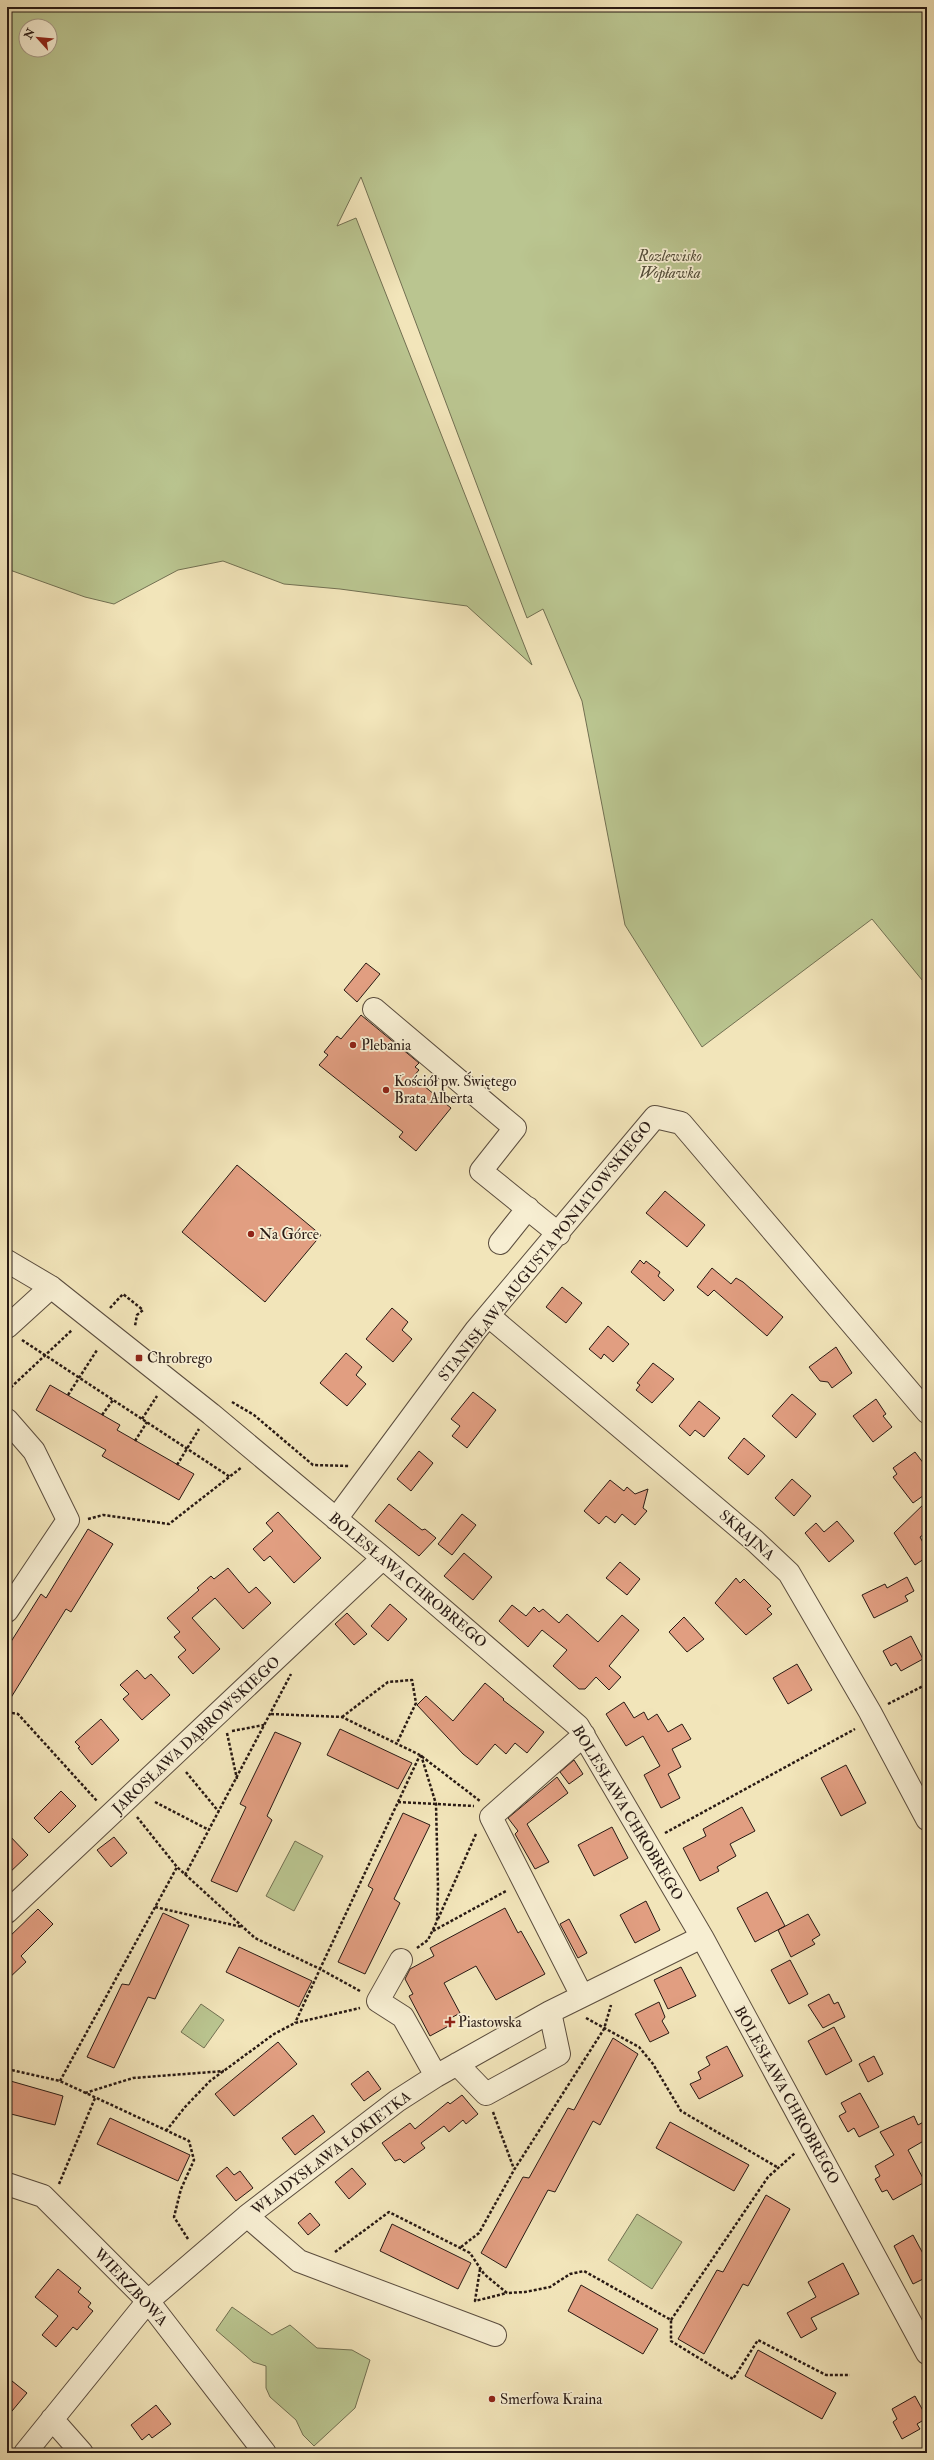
<svg xmlns="http://www.w3.org/2000/svg" width="934" height="2460" font-family="'IM FELL Double Pica',serif">
  <rect width="100%" height="100%" fill="#f2e5ba"/>
  <filter id="stains"><feTurbulence type="fractalNoise" baseFrequency=".005" numOctaves="4"/><feColorMatrix values="0 0 0 0 .2 0 0 0 0 .09 0 0 0 0 .02 0 0 0 .5 -.17"/></filter>
  <radialGradient id="worn" r=".72"><stop offset=".6" stop-color="#630" stop-opacity="0"/><stop offset="1" stop-color="#630" stop-opacity=".3"/></radialGradient>
  <path fill="#bac590" stroke="#727052" fill-rule="evenodd" d="M7 7H927V986L872 919 702 1047 625 925 582 701 543 609 527 618 361 177 337 226 356 218 532 665 467 606 340 589 284 584 223 561 178 570 114 604 85 597 7 569ZM26 26H50V50H26Z
    M295 1841 323 1856 294 1911 266 1896Z
    M201 2004 224 2020 204 2048 181 2032Z
    M637 2214 682 2242 652 2289 608 2260Z
    M232 2307 272 2335 290 2325 317 2348 352 2350 370 2360 355 2408 314 2446 303 2435 296 2420 270 2397 266 2388V2366L253 2362 216 2330Z"/>
  <path fill="#e19e81" stroke="#291a14" d="M366 963 380 974 357 1002 344 990Z
    M361 1015 419 1063 415 1067 419 1070 413 1077 451 1108 416 1151 399 1137 403 1132 319 1065 328 1055 324 1052 337 1036 341 1039Z
    M237 1165 321 1235 265 1302 182 1232Z
    M665 1191 705 1225 687 1247 646 1213Z
    M640 1260 644 1264 646 1261 660 1272 658 1276 674 1290 664 1301 631 1272Z
    M712 1268 731 1284 736 1278 743 1282 783 1317 767 1336 714 1290 708 1296 697 1287Z
    M562 1287 582 1303 566 1323 546 1307Z
    M392 1308 408 1322 402 1330 412 1339 393 1362 366 1339Z
    M608 1326 629 1344 613 1362 604 1354 601 1359 589 1349Z
    M836 1347 852 1373 832 1388 828 1382 820 1381 809 1367Z
    M346 1353 362 1367 356 1375 366 1384 347 1406 320 1383Z
    M653 1363 674 1379 652 1403 636 1390 640 1385 637 1383Z
    M50 1385 120 1425 117 1430 194 1474 179 1500 102 1456 106 1450 36 1410Z
    M473 1392 496 1410 467 1448 452 1436 460 1426 451 1419Z
    M792 1394 816 1414 796 1438 772 1416Z
    M876 1399 886 1414 883 1416 892 1427 873 1442 853 1416Z
    M699 1401 720 1418 704 1437 695 1430 690 1436 679 1426Z
    M744 1438 765 1456 748 1475 728 1458Z
    M419 1451 433 1463 411 1491 397 1479Z
    M915 1452 927 1468V1493L913 1503 893 1477 897 1474 893 1468Z
    M792 1479 811 1496 794 1516 775 1498Z
    M610 1480 624 1491 627 1487 635 1494 648 1489 643 1508 647 1511 635 1525 622 1514 615 1523 606 1516 599 1524 584 1511Z
    M927 1501V1532L920 1537 927 1550V1557L915 1565 894 1533Z
    M389 1504 422 1530 425 1529 436 1538 419 1556 375 1521Z
    M278 1512 321 1558 294 1583 270 1556 264 1561 253 1549 273 1531 266 1523Z
    M462 1514 476 1525 452 1555 438 1544Z
    M837 1521 854 1541 829 1562 805 1533 816 1523 824 1532Z
    M88 1529 113 1544 71 1612 66 1609 7 1704V1648L41 1594 46 1598Z
    M464 1553 492 1577 473 1600 444 1576Z
    M620 1562 640 1579 627 1595 606 1578Z
    M228 1568 249 1593 256 1587 271 1603 243 1629 215 1598 192 1618 220 1649 193 1674 178 1657 186 1650 174 1637 180 1632 167 1618 199 1590 197 1588 211 1576 214 1579Z
    M907 1577 914 1591 905 1596 908 1601 874 1618 862 1595 885 1584 887 1588Z
    M736 1578 740 1583 744 1579 771 1606 767 1609 772 1614 746 1635 715 1603Z
    M390 1604 407 1619 388 1641 371 1626Z
    M512 1605 526 1616 534 1607 539 1612 543 1609 559 1623 567 1614 598 1642 622 1615 639 1630 609 1666 621 1677 609 1690 596 1677 585 1689H579L553 1666 567 1650 542 1630 528 1647 499 1621Z
    M347 1613 367 1634 354 1645 335 1624Z
    M684 1617 704 1639 687 1652 669 1632Z
    M911 1636 923 1659 901 1671 896 1663 891 1666 883 1651Z
    M797 1664 812 1690 788 1704 773 1678Z
    M137 1670 145 1679 151 1674 170 1695 142 1720 123 1699 129 1694 120 1685Z
    M485 1683 504 1699 503 1700 544 1732 527 1753 515 1743 506 1754 495 1744 477 1765 463 1754 417 1705 426 1696 453 1721Z
    M624 1702 634 1718 644 1712 648 1720 657 1714 668 1732 682 1724 691 1739 672 1749 681 1767 668 1774 680 1798 661 1808 644 1775 660 1766 643 1736 626 1746 606 1714Z
    M101 1719 119 1740 92 1765 78 1748 80 1747 75 1742Z
    M340 1729 412 1763 398 1789 327 1755Z
    M275 1732 301 1743 267 1816 272 1820 237 1892 211 1881 246 1807 240 1804Z
    M574 1760 583 1774 569 1784 560 1772Z
    M846 1765 866 1803 841 1816 821 1778Z
    M557 1777 568 1793 527 1824 549 1862 535 1869 515 1834 518 1831 508 1818Z
    M61 1791 76 1806 49 1833 34 1818Z
    M742 1807 755 1831 730 1844 736 1856 717 1867 719 1871 700 1881 683 1848 706 1836 703 1829Z
    M403 1813 430 1825 394 1899 400 1903 365 1974 338 1962 373 1889 368 1886Z
    M612 1827 628 1858 594 1876 578 1845Z
    M7 1833 28 1855 7 1875Z
    M114 1837 127 1853 111 1867 97 1850Z
    M767 1892 785 1926 755 1942 737 1908Z
    M646 1901 660 1930 635 1943 620 1915Z
    M505 1908 518 1933 521 1931 545 1974 496 2000 476 1966 444 1983 460 2013 451 2018 454 2023 430 2036 409 1996 413 1994 405 1979 410 1969 434 1956 430 1948Z
    M38 1909 53 1924 21 1956 26 1962 7 1980V1939Z
    M163 1913 189 1925 155 1999 148 1997 114 2068 87 2057 122 1984 129 1985Z
    M808 1914 820 1935 812 1940 815 1944 791 1957 778 1930Z
    M569 1919 587 1953 578 1958 560 1924Z
    M239 1947 312 1981 299 2007 226 1972Z
    M790 1960 808 1994 789 2004 771 1970Z
    M681 1967 696 1996 668 2009 654 1980Z
    M829 1994 834 2004 838 2002 845 2017 823 2028 808 2005Z
    M659 2002 665 2017 662 2021 669 2033 650 2042 635 2014Z
    M834 2027 852 2061 826 2075 808 2041Z
    M613 2038 638 2054 600 2125 593 2121 555 2192 548 2190 506 2268 481 2253 523 2177 529 2178 568 2108 574 2110Z
    M278 2042 297 2064 234 2116 215 2094Z
    M727 2046 743 2076 699 2099 690 2084 701 2079 698 2072 710 2065 706 2057Z
    M874 2056 883 2074 868 2082 859 2064Z
    M368 2071 381 2089 364 2101 351 2084Z
    M7 2080 63 2096 55 2125 7 2113Z
    M860 2093 879 2127 859 2137 854 2128 848 2132 839 2116 846 2112 841 2103Z
    M462 2095 478 2114 466 2124 463 2120 449 2132 444 2126 421 2143 425 2148 404 2163 400 2159 395 2161 382 2143 410 2123 415 2129 448 2102 450 2104Z
    M313 2115 325 2132 295 2155 282 2138Z
    M914 2116 918 2125 927 2120V2139L908 2150 925 2182 893 2200 887 2190 882 2192 875 2179 880 2176 875 2166 894 2155 880 2132Z
    M110 2118 190 2155 178 2181 97 2144Z
    M670 2122 749 2165 734 2191 656 2148Z
    M227 2167 234 2175 240 2171 253 2188 236 2201 216 2176Z
    M352 2168 366 2184 349 2199 335 2182Z
    M766 2195 790 2209 748 2286 743 2284 704 2354 678 2339 717 2270 723 2272Z
    M310 2213 320 2225 308 2235 298 2223Z
    M392 2224 471 2263 458 2289 380 2251Z
    M913 2235 927 2261V2277L913 2284 894 2246Z
    M843 2263 859 2294 811 2318 817 2329 801 2338 787 2313 816 2297 808 2282Z
    M58 2269 81 2288 78 2292 91 2303 88 2307 93 2311 77 2330 73 2327 56 2347 42 2335 58 2316 35 2297Z
    M581 2285 658 2329 643 2354 568 2311Z
    M758 2350 836 2393 822 2419 745 2376Z
    M7 2377 27 2393 7 2417Z
    M915 2396 927 2418 917 2424 920 2429 902 2439 893 2422 897 2419 892 2409Z
    M156 2405 171 2424 152 2438 149 2434 142 2440 131 2425Z"/>
  <g fill="none" stroke-linecap="round" stroke-linejoin="round">
    <g stroke="#5b4d3e" stroke-width="24">
      <path id="minor" d="M374 1009 515 1128 481 1171 559 1234
        M500 1243 528 1208
        M7 1261 51 1287 211 1414 383 1558 578 1726 702 1937 927 2353
        M487 1317 496 1322 755 1541 789 1573 870 1712 927 1819
        M7 1327 51 1287
        M7 1420 34 1451 68 1520 7 1611
        M336 1519 476 1330 655 1117 681 1123 927 1412
        M7 1912 383 1558
        M401 1960 378 2001 403 2017 436 2076
        M582 1996 491 1817 584 1735
        M457 2064 486 2094 559 2054 550 2012
        M7 2184 43 2196 148 2301 265 2453
        M247 2216 299 2261 495 2335
        M52 2419 82 2453
        M25 2453 148 2301 247 2216 397 2101 436 2076 550 2012 702 1937"/>
    </g>
    <path stroke="#291a14" stroke-width="2.5" stroke-dasharray="3 2" stroke-linecap="butt" d="M110 1308 123 1294 143 1310 137 1315 135 1326
      M22 1340 230 1477
      M7 1391 72 1330
      M68 1395 97 1350
      M232 1402 254 1415 313 1465 349 1466
      M102 1415 113 1400
      M142 1419 157 1396
      M135 1441 147 1422
      M177 1465 199 1429
      M88 1519 103 1515 169 1524 242 1467
      M888 1704 927 1684
      M7 1712 18 1714 97 1801
      M271 1714 342 1717 420 1755 480 1801
      M342 1717 388 1682 412 1680 416 1703 397 1743
      M232 1731 264 1725
      M227 1733 237 1779
      M186 1772 219 1812
      M155 1802 209 1830
      M398 1802 474 1806
      M137 1817 177 1867 255 1938 320 1969 295 2023
      M665 1833 855 1729
      M185 1875 291 1674
      M155 1907 242 1927
      M438 1919 476 1834
      M433 1931 506 1891
      M417 1948 428 1940 437 1921 438 1888 436 1804 421 1755
      M360 1991 320 1969 420 1755
      M586 2018 639 2047 653 2064 681 2111 777 2167
      M7 2069 60 2081 189 2141 194 2160 181 2189 174 2217 188 2239
      M60 2081 177 1867
      M85 2093 133 2078 224 2071
      M493 2112 514 2169
      M166 2131 185 2107 210 2081 274 2034 295 2023 360 2008
      M59 2184 95 2098
      M461 2247 479 2233 514 2170 604 2029 611 2005
      M335 2252 389 2212 470 2253 484 2274 507 2293 525 2292 550 2287 570 2274 584 2271 671 2320V2341L733 2379 758 2340 826 2375H850
      M480 2269 475 2301 507 2293
      M671 2320 768 2177 795 2153"/>
    <use href="#minor" stroke="#f7eed2" stroke-width="22"/>
  </g>
  <g fill="#8f2418" stroke="#f7eed2" stroke-width="1.5">
    <circle cx="353" cy="1045" r="4"/>
    <circle cx="386" cy="1090" r="4"/>
    <circle cx="251" cy="1234" r="4"/>
    <rect x="135" y="1354" width="8" height="8" rx="2"/>
    <path d="M448 2016h4v4h4v4h-4v4h-4v-4h-4v-4h4z"/>
    <circle cx="492" cy="2399" r="4"/>
  </g>
  <g text-anchor="middle" stroke-width="3.5" stroke-linejoin="round" paint-order="stroke">
    <g font-size="15" font-style="italic" fill="#544d39" stroke="#f7eed2">
      <text x="670" y="261">Rozlewisko<tspan x="670" dy="17">Wopławka</tspan></text>
    </g>
    <g font-size="15" fill="#291a14" stroke="#f7eed2" text-anchor="start">
      <text x="361" y="1050">Plebania</text>
      <text x="394" y="1086">Kościół pw. Świętego<tspan x="394" dy="17">Brata Alberta</tspan></text>
      <text x="259" y="1239">Na Górce</text>
      <text x="147" y="1363">Chrobrego</text>
      <text x="458" y="2027">Piastowska</text>
      <text x="500" y="2404">Smerfowa Kraina</text>
    </g>
    <g font-size="15" fill="#291a14" stroke="#f7eed2">
      <text transform="translate(545 1251) rotate(-51)" y="5">STANISŁAWA AUGUSTA PONIATOWSKIEGO</text>
      <text transform="translate(747 1535) rotate(41)" y="5">SKRAJNA</text>
      <text transform="translate(408 1580) rotate(40)" y="5">BOLESŁAWA CHROBREGO</text>
      <text transform="translate(196 1735) rotate(-43)" y="5">JAROSŁAWA DĄBROWSKIEGO</text>
      <text transform="translate(628 1813) rotate(59)" y="5">BOLESŁAWA CHROBREGO</text>
      <text transform="translate(787 2095) rotate(61)" y="5">BOLESŁAWA CHROBREGO</text>
      <text transform="translate(331 2153) rotate(-37)" y="5">WŁADYSŁAWA ŁOKIETKA</text>
      <text transform="translate(131 2287) rotate(47)" y="5">WIERZBOWA</text>
    </g>
  </g>
  <rect width="934" height="2460" fill="none" stroke="#f2e5ba" stroke-width="24"/>
  <rect x="8" y="8" width="918" height="2444" fill="none" stroke="#291a14" stroke-width="2"/>
  <rect x="12" y="12" width="910" height="2436" fill="none" stroke="#291a14"/>
  <g transform="translate(38 38) rotate(297)"><circle r="19" fill="#f7eed2" stroke="#a59986"/>
  <path d="M0-3L7 15L0 10L-7 15Z" fill="#8f2418"/>
  <text y="-6" font-size="11" font-weight="bold" text-anchor="middle" fill="#291a14">N</text>
  </g>
  <rect width="100%" height="100%" filter="url(#stains)"/>
  <rect width="100%" height="100%" fill="url(#worn)"/>
</svg>
